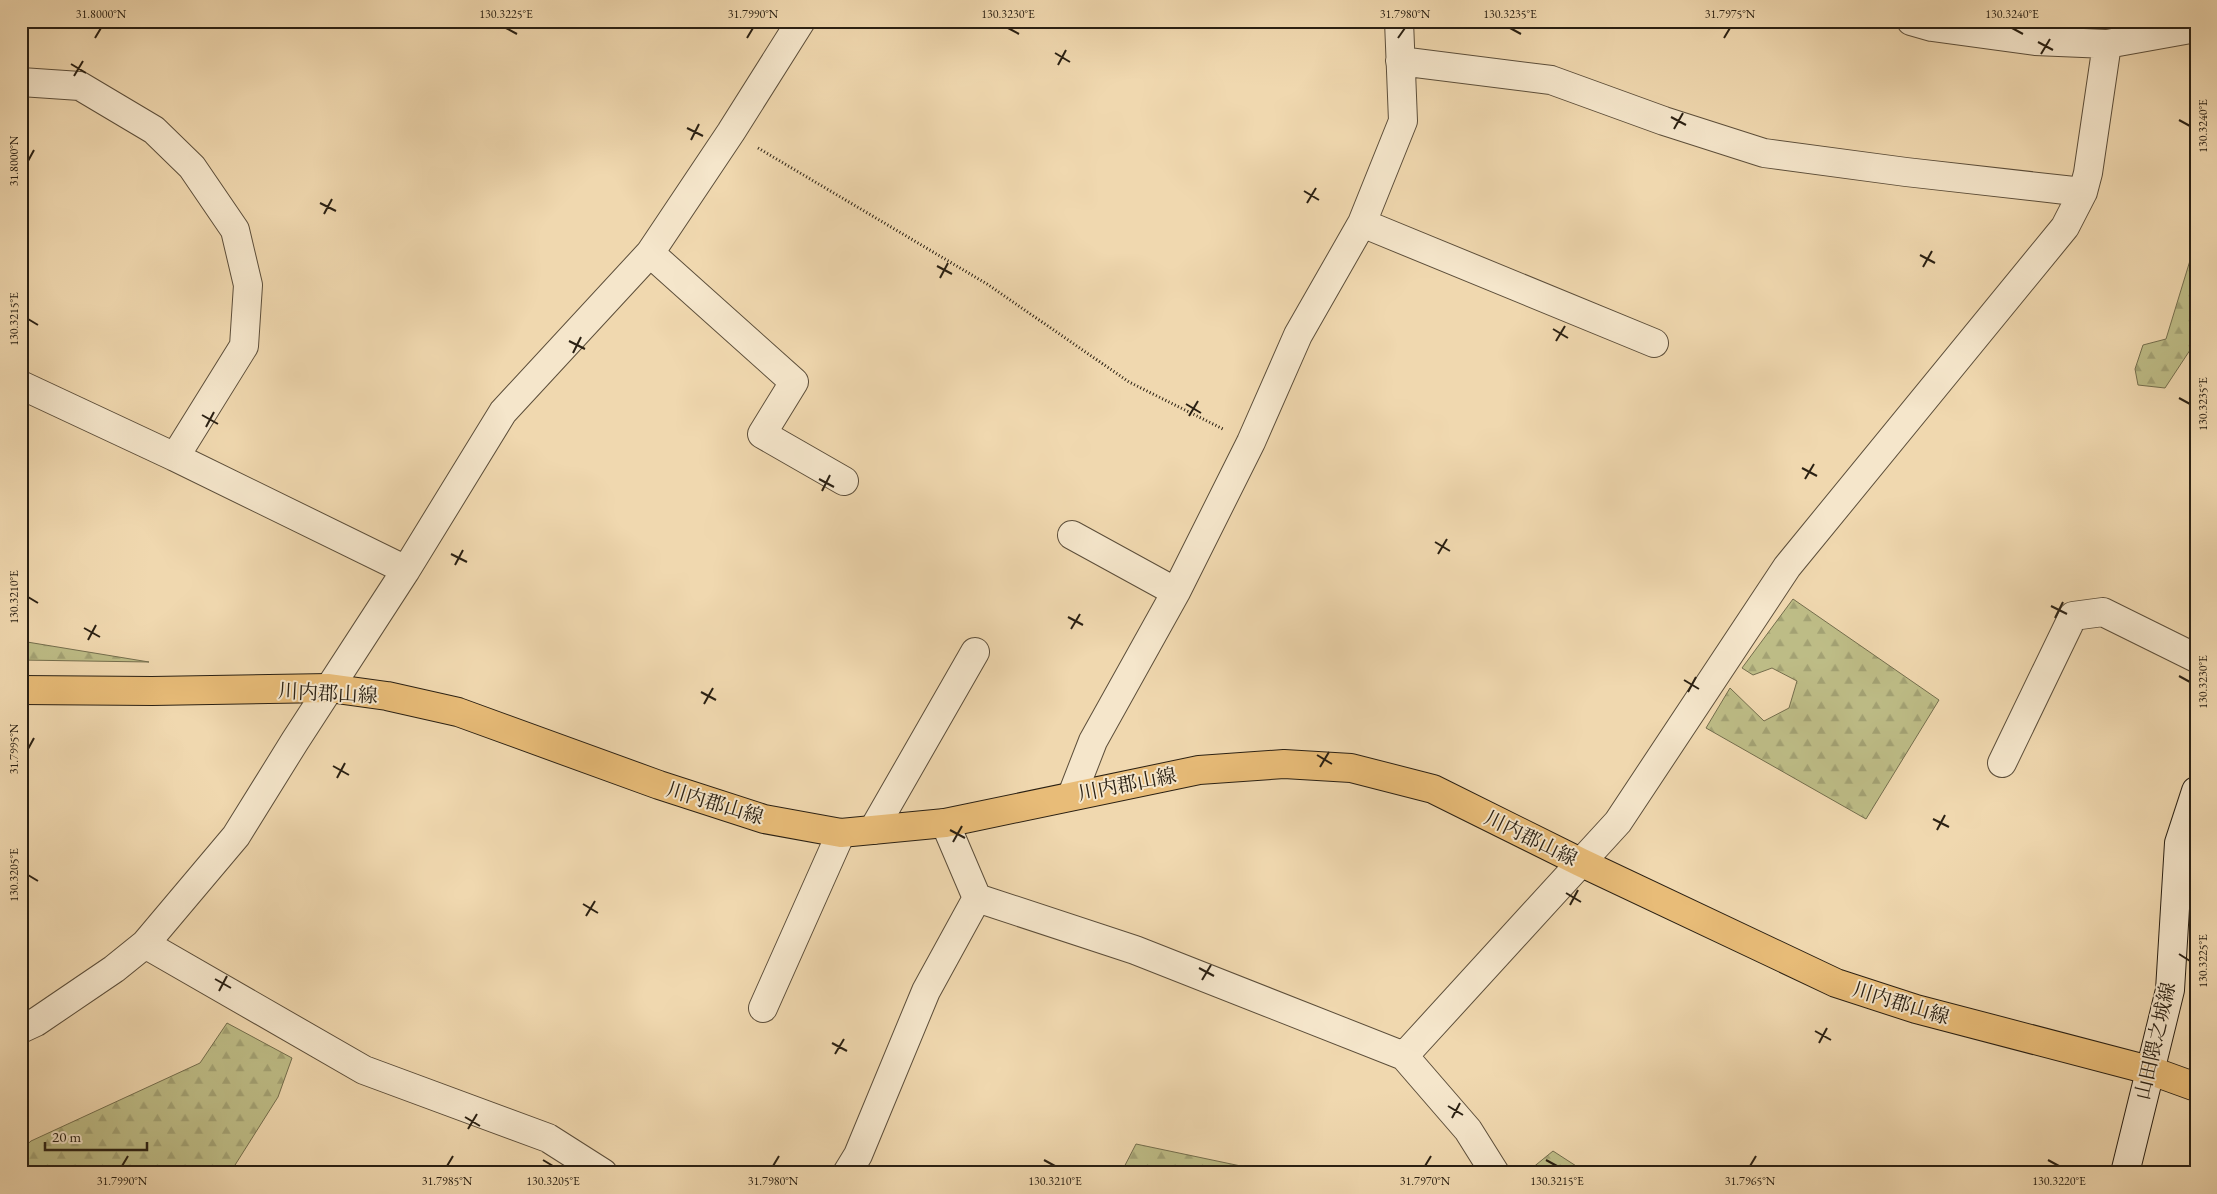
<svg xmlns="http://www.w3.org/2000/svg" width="2217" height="1194" font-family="'EB Garamond','Noto Serif JP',serif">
  <defs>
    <pattern id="forest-firs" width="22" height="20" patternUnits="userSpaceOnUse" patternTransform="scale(1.25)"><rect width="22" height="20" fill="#bebd87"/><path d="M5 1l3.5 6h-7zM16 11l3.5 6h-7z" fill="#a3a274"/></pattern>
  </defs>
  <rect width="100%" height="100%" fill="#f0d8af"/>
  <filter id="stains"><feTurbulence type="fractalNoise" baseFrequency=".004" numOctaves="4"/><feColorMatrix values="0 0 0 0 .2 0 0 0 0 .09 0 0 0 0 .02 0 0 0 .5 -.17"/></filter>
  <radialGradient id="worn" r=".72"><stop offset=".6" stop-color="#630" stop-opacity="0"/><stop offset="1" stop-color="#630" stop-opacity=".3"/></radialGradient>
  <path fill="url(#forest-firs)" stroke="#746e4d" d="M2196 241V341L2165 388 2138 385 2135 369 2143 345 2166 339Z
    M1793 599 1939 700 1866 819 1706 728 1730 688 1764 721 1789 708 1797 681 1772 668 1753 675 1742 668Z
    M21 641 149 662 21 660Z
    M227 1023 292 1058 278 1097 230 1173H21V1150L31 1141 200 1063Z
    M1136 1144 1274 1173H1121Z
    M1553 1151 1587 1173H1526Z"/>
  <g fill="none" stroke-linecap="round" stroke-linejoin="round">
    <g stroke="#5c4e3a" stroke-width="30">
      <path id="street" d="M1911 21 1932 27 2035 41 2107 44 2196 28
        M1400 61 1551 80 1664 121 1764 153 1906 172 2083 192
        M21 82 80 86 154 130 192 167 235 230 248 285 244 346 175 457 406 570
        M1362 223 1654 343
        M650 253 794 382 762 434 844 481
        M21 385 175 457
        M1072 535 1176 592
        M2002 763 2073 616 2103 612 2196 658
        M1072 795 1093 741 1176 592 1251 442 1298 335 1362 223 1403 121 1399 21
        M945 823 977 898 1135 950 1404 1056 1468 1130 1495 1173
        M873 830 975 652
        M145 944 364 1070 548 1138 603 1173
        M763 1008 841 833
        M21 1029 36 1022 114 969 145 944 236 836 295 741 406 570 503 412 650 253 731 132 801 21
        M1404 1056 1618 822 1787 567 2065 227 2083 192 2088 173 2107 44
        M847 1173 858 1155 926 991 977 898"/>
    </g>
    <g stroke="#2a2013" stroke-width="30">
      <path id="secondary" d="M2125 1173 2170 990 2179 843 2196 791"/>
    </g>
    <g stroke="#2a2013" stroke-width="30">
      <path id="primary" d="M21 690 152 691 329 688 387 696 458 712 659 785 764 819 841 833 945 823 1199 770 1284 764 1351 768 1433 789 1580 862 1836 983 1916 1009 2149 1070 2196 1087"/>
    </g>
    <path stroke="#2a2013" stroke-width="3" stroke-dasharray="1 2.5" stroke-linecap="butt" d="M758 148 987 284 1129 382 1223 429"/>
    <use href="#street" stroke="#f5e6cb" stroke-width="28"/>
    <use href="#secondary" stroke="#f5e6cb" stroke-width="28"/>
    <use href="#primary" stroke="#e8bc78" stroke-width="28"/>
  </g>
  <path fill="none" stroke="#2a2013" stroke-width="2" d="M506 28 517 34M1008 28 1019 34M1510 28 1521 34M2012 28 2023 34M95 38 101 28M747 38 753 28M1398 38 1405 28M1724 38 1730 28M2038 42 2053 50M1055 53 1070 62M2041 54 2050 39M71 64 86 73M1058 65 1066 50M74 76 83 61M1671 117 1686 125M2179 120 2190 126M687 128 703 136M1674 129 1683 113M691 140 699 124M28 161 34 150M1304 191 1319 200M320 203 336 211M1307 203 1316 188M324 214 332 199M1920 255 1935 263M937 266 952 274M1923 267 1932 251M940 278 948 263M28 319 38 325M1553 329 1568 338M569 341 585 349M1556 341 1565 326M573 353 581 337M2179 398 2190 404M1186 404 1201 413M202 415 218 424M1189 416 1198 401M206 427 214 412M1802 468 1817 476M819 479 834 487M1805 479 1814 464M822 491 830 475M1435 542 1450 551M451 554 467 562M1438 554 1447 539M455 565 463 550M28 597 38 603M2051 606 2067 614M1068 617 1083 625M2055 618 2063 602M84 628 100 637M1071 629 1080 614M88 640 96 625M2179 676 2190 682M1684 680 1699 689M701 692 716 700M1688 692 1696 677M704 704 713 688M28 749 34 738M1317 755 1332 764M333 766 349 775M1320 767 1329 752M337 778 345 763M1933 819 1949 827M950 830 965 838M1937 830 1945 815M953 842 962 826M28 875 38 881M1566 893 1581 902M583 904 598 913M1570 905 1578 890M586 916 595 901M2179 954 2190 961M1199 968 1214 976M215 979 231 988M1202 980 1211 965M219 991 227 976M1815 1031 1831 1040M832 1043 847 1051M1819 1043 1827 1028M835 1054 844 1039M1448 1106 1463 1115M465 1117 480 1126M1452 1118 1460 1103M468 1129 477 1114M543 1160 553 1166M1044 1160 1055 1166M1546 1160 1557 1166M2048 1160 2059 1166M122 1166 128 1156M447 1166 453 1156M773 1166 779 1156M1425 1166 1431 1156M1750 1166 1756 1156"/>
  <g text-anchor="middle" stroke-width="4" stroke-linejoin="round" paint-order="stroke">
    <g font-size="20" fill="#2a2013" stroke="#f5e6cb">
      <text transform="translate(328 693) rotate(3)" y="7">川内郡山線</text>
      <text transform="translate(1127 784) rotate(-11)" y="7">川内郡山線</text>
      <text transform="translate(715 803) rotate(17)" y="7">川内郡山線</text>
      <text transform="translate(1531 838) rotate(26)" y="7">川内郡山線</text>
      <text transform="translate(1901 1003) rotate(17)" y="7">川内郡山線</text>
      <text transform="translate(2155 1041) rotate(-77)" y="7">山田隈之城線</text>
    </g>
  </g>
  <rect width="2217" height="1194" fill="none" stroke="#f0d8af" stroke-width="55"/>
  <path d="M45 1142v8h102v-8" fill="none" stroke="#2a2013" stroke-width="2.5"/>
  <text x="52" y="1142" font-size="15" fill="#2a2013" stroke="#f5e6cb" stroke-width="4" paint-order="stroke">20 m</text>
  <rect x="28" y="28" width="2162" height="1138" fill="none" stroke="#2a2013" stroke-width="2"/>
  <g font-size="12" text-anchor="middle" fill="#2a2013">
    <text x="101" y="18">31.8000°N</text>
    <text x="506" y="18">130.3225°E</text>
    <text x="753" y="18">31.7990°N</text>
    <text x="1008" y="18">130.3230°E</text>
    <text x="1405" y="18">31.7980°N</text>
    <text x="1510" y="18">130.3235°E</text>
    <text x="1730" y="18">31.7975°N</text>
    <text x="2012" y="18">130.3240°E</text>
    <text transform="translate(2203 126) rotate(-90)" y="4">130.3240°E</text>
    <text transform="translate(14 161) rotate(-90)" y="4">31.8000°N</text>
    <text transform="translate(14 319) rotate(-90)" y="4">130.3215°E</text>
    <text transform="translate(2203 404) rotate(-90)" y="4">130.3235°E</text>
    <text transform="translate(14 597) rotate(-90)" y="4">130.3210°E</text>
    <text transform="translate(2203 682) rotate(-90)" y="4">130.3230°E</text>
    <text transform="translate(14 749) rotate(-90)" y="4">31.7995°N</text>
    <text transform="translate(14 875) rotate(-90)" y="4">130.3205°E</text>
    <text transform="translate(2203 961) rotate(-90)" y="4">130.3225°E</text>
    <text x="122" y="1185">31.7990°N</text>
    <text x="447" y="1185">31.7985°N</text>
    <text x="553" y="1185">130.3205°E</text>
    <text x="773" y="1185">31.7980°N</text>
    <text x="1055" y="1185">130.3210°E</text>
    <text x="1425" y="1185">31.7970°N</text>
    <text x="1557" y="1185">130.3215°E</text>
    <text x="1750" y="1185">31.7965°N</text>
    <text x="2059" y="1185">130.3220°E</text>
  </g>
  <rect width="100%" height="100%" filter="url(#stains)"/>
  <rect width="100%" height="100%" fill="url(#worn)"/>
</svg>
